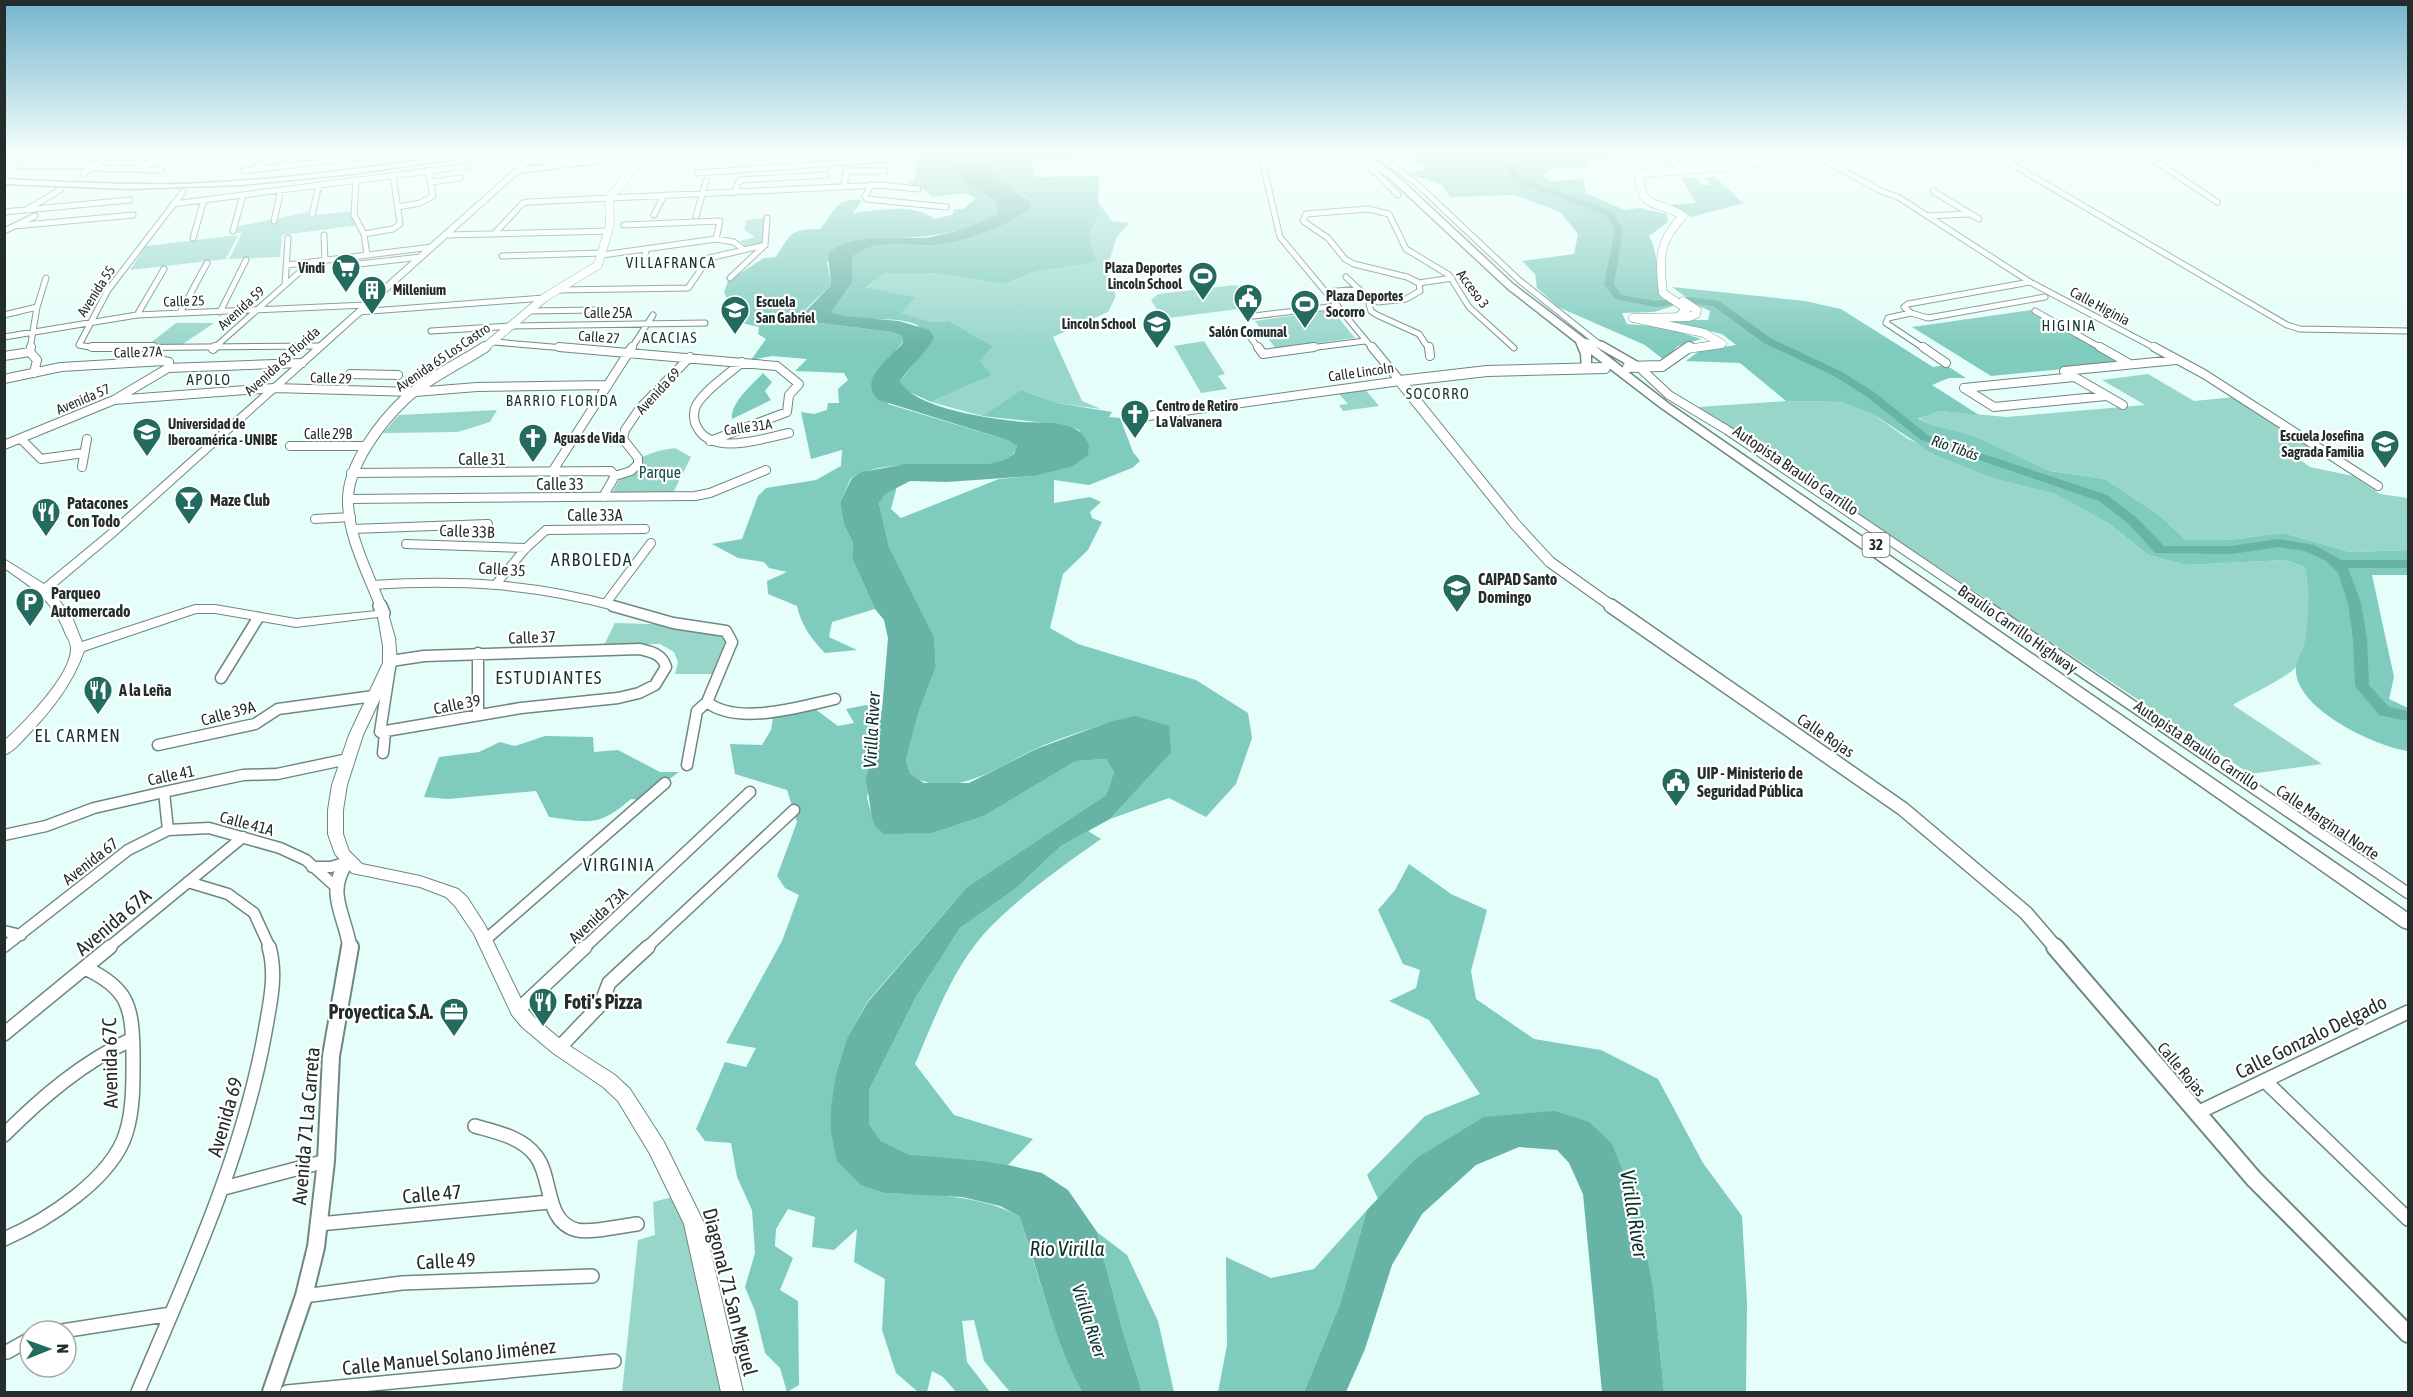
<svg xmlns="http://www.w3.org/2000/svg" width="2413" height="1397" font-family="'Asap Condensed',sans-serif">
  <rect width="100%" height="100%" fill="#e6fef9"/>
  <path fill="#98d6ca" d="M1097 200 1112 221 1129 223 1117 237 1106 270 1116 296 1108 312 1053 337 1082 401 1101 409 1057 403 1021 390 982 416 931 402 992 375 978 361 993 346 949 321 931 322 900 313 916 297 866 289 883 273H930L1005 284 1035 272 1095 262 1089 235 1098 217Z
    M353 211 359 225 282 235 280 257 229 259 242 233H236L239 226 308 212V216Z
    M765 218 763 243 746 247 740 241 755 237 744 230 746 220Z
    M238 235 226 259 130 270 146 246Z
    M1235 285 1244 288 1255 303 1254 307 1168 318 1160 315 1151 300 1158 294Z
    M1332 310 1355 338 1276 349 1255 321Z
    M176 323H214L183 344H149Z
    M1204 341 1225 374 1218 376 1227 389 1201 393 1174 346Z
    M2148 374 2194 401 2235 397 2315 448 2289 452 2310 467 2353 476 2380 494 2408 498V550L2350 552 2283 533 2229 540H2186L2159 515 2105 479 2050 471 1972 435 1929 424 1918 417 1940 411 2007 417 2145 405 2102 380Z
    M1364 388 1379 406 1343 411 1339 405 1348 404 1337 392Z
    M1786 401 1841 402 1873 414 1908 439 1999 480 2055 494 2108 523 2148 555 2186 565 2285 560 2305 567C2309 593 2312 644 2296 667 2290 676 2244 698 2233 705L2322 764 2250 774 1697 407Z
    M497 410 490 422 458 432 383 433 399 415Z
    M675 448 691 457 673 493 612 494C627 462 641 453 675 448Z
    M615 623 683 625 724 635 726 639 712 674H675L678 662 674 652 660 644 604 645Z
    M676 1196 727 1392H622L638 1240 655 1235 653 1202Z"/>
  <path fill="#7fcbbd" d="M921 152H958L956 156 968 184 996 202 997 214C951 242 901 236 850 241L827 262 831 285 806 309 812 322 892 332 902 336 903 342 896 350 888 404 1007 440 1017 446C1015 452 1013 456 1006 460 985 471 955 464 933 464 906 464 875 465 851 478L840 502 844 525 853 543 852 558 875 609 832 622 829 637 857 650 825 653C812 640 801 625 797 606L768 594 767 581 787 572 769 568 764 562 738 558 712 544 742 539 758 496 766 488 816 480 841 466 842 450 811 459 801 412 814 414 827 410 828 403H839L838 389 848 380 844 373 795 371 807 359 772 356 751 360 766 339 758 334 759 327 724 319 733 311 724 292 728 281 764 258 776 257C791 233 790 229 820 229 833 215 835 196 862 200L853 213C877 211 913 202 934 219L952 215 954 209H963L976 198 965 193 933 197 923 189 907 185 915 179 917 167H912Z
    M991 152H1144L1140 157 1031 162 1035 177 1099 176 1098 217 1089 235 1096 262 1035 272 1005 284 930 273H884L866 288 916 297 901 313 931 322 949 321 993 346 979 361 992 375 931 402 905 390 900 381 934 338C928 334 921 327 915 324 889 314 855 325 831 312L852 283V258C872 236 915 249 943 244 973 238 1004 227 1030 209L1026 197C1009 188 994 182 987 163Z
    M1437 152H1636V155H1611L1609 161H1589L1584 168H1555L1543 175 1549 181 1583 179 1586 193 1624 210 1639 208 1667 214 1668 222 1649 236C1660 255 1655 278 1663 299L1676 305 1654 312 1622 313 1627 324 1663 327 1701 339 1678 346 1664 360 1645 345 1558 307 1537 288 1535 274 1522 261 1574 254 1578 234 1560 212 1515 195 1450 197 1442 185 1409 174 1424 169 1423 163 1390 157Z
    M1681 177 1697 178 1702 185H1710L1705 177H1715L1742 202H1748L1691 217 1683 211 1668 208 1669 205 1696 203Z
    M1672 287 1805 301 1841 309 1933 367 1946 365 1966 378H1949L1932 385 1979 415 1940 411 1918 418 1929 424 1972 435 2050 471 2105 479 2159 515 2186 540H2229L2283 533 2350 552 2408 550V575H2372L2394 677 2389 699 2408 708V751C2376 747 2292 708 2296 667 2297 658 2304 650 2305 641 2309 616 2309 591 2305 567L2285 560 2186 565 2148 555 2108 523 2055 494 1999 480 1935 455 1873 414 1841 402 1786 401 1740 363 1686 361 1699 351 1736 345 1722 334 1664 320H1708L1710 311 1697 305Z
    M2031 310 2125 363 1991 376 1912 327Z
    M763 373 772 382 765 391 771 400 732 419C730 403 752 385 763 373Z
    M1021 390 1057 403 1112 412 1109 417 1120 418 1133 452 1140 461 1132 468 1089 485 1054 480V503L1090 497 1101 502 1090 512 1092 518 1102 522 1088 550 1063 574 1050 628 1078 644 1196 680 1248 713 1252 738 1236 784 1206 817 1169 798 1110 819 1171 753 1109 722C1085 731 1059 738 1035 749 995 768 953 801 910 775L906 760 919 711 936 667 934 638 889 547 879 503 884 494 897 486 891 509 901 518 999 479 1034 476 1089 444 1079 430 1065 425 982 416Z
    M866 705 882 710 867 798 875 826 933 833 984 816 1076 761 1106 759 1114 772 1106 795 967 887 868 1001 847 1038 836 1074 885 1193C931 1195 977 1194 1019 1216 1039 1274 1053 1338 1082 1392H1010L984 1361 974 1320 962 1321 967 1362 990 1392H956L943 1377 932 1371 927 1392H918L896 1373 882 1330 885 1279 854 1262 857 1229 834 1250 812 1247 815 1217 788 1209 776 1229 775 1246 793 1258 780 1290 798 1301 799 1385 787 1392 780 1368 765 1353 755 1311 745 1287 755 1253 752 1210 737 1177 731 1143 705 1141 696 1129 725 1062 746 1067 756 1048 726 1043 782 941 799 895 785 888 777 876 797 822 787 790 735 774 730 744 762 745 771 730 773 718 815 709 838 726 854 723 846 709Z
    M545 736 593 737 594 752 618 750 660 772H679L641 800 631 799C597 828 590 822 549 817L536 791 448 799 424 797 439 757 479 752 500 742 515 746Z
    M1088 831 1101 839C1065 864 1012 902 983 935 951 972 934 1020 915 1064L954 1115 1033 1139 1008 1165 986 1161 909 1156 881 1141 869 1124V1090L916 997 960 928 1014 890 1061 846Z
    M1409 864 1451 894 1487 910 1471 971 1476 999 1534 1039 1601 1050 1658 1079 1703 1163 1742 1216 1747 1303 1746 1392H1664L1654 1294 1589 1122 1415 1159 1378 1199 1367 1175 1425 1116 1480 1094 1429 1020 1389 1001 1416 988 1420 970 1403 964 1378 910 1395 890Z
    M1367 1210 1340 1304 1304 1392H1218L1227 1345 1226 1257 1271 1278 1314 1269Z
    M1097 1232 1127 1255 1158 1321 1174 1392H1142L1123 1332Z"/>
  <path fill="#67b3a5" d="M958 152H991L987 163C995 186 1016 187 1031 203L1030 209C1004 227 974 238 943 244 916 249 872 236 852 258V283L831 312 843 316 899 321 930 330 934 338C925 354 910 366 900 381 914 409 993 419 1023 422 1040 423 1063 421 1077 430 1082 432 1086 439 1089 444L1088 455 1073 466 1034 476 947 482 910 481 885 494 879 503 889 547 934 637 936 667 919 711 906 760 910 774 924 783H969L1036 749 1109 722 1135 716 1169 726 1171 753 1110 819 1061 846 1014 890 960 928 916 997 869 1090V1124L881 1141 909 1155 986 1161 1008 1165 1042 1173 1068 1190 1097 1232 1123 1332 1142 1392H1082C1052 1337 1040 1274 1019 1216L1000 1206 962 1197 885 1193 861 1185 837 1161 831 1132V1108L836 1074 847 1038 868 1002 967 887 1106 795 1114 772 1106 759 1076 761 984 816 933 833 884 834 875 826 872 818 866 779 882 710 888 638 884 620 875 609 852 558 853 543 844 525 840 502 852 478 862 472 906 464H989L1005 460 1014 454 1017 446 1007 440 879 400C856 381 890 358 903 343L902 336 892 332 812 322 805 319 803 314 831 285 828 256C841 230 905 241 931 237 954 232 976 226 997 214L996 202 968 184 955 170Z
    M1555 1111 1589 1122 1612 1144 1638 1210 1654 1294 1664 1392H1602L1583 1194 1569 1163 1557 1150 1519 1147 1476 1165 1422 1214 1392 1265 1365 1349 1346 1392H1304L1340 1304 1367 1210 1415 1159 1484 1117Z"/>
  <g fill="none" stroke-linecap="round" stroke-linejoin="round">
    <path fill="#67b3a5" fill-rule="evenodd" d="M1498 152H1506L1520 178 1613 211 1623 231 1614 284 1621 295 1655 301 1690 297 1719 301 1772 339 1842 372 1874 392 1929 436 2107 495 2137 518 2164 546H2232L2278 539 2314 545 2341 560H2408V568H2348L2361 603 2367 639 2369 685 2389 707 2408 711V721L2379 715 2355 686 2353 639 2348 603 2338 573 2326 561 2305 551 2278 547 2232 554 2155 553 2129 524 2099 501 1921 440 1866 396 1834 376 1764 343 1713 306 1690 303 1655 307 1615 299 1604 284 1615 231 1606 215 1514 182Z"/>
    <g stroke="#708681" stroke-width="7">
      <path id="minor-far3" d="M1260 152 1280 237 1373 349
        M1345 152 1371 168 1398 195
        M1374 152 1417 184 1519 280 1599 344
        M1664 152 1682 171
        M1689 152 1706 169
        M1809 152 1881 191 1898 197 2030 282 2157 349
        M1867 152 1874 158
        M1991 152 2287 325 2300 329 2408 331
        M2142 152 2217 202
        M2293 152 2316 165
        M4 156 119 152
        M318 158 336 152
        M639 160 727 152
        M814 165 820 152
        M20 166H94
        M256 166 297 152
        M137 167 155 162
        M90 168 161 170
        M243 171 401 152
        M518 171 639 155
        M697 173 892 159
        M83 174 113 152
        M356 180 354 215 364 234 367 255
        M431 182 460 178
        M871 185 865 197 867 199 946 207
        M844 187 846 171H885
        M1933 191 1979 219
        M183 192 108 290 79 345 95 348 321 346
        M734 193 740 180 826 175
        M173 204 468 166
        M398 207 420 203 433 196 428 170
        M26 210 60 190
        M4 212 130 200
        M312 215 319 185
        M654 215 663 197
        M696 216 706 181
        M1927 216 1970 214
        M274 221 281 190
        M624 225 720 221 716 239
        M14 226 133 215
        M4 231 35 216
        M233 231 243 195
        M364 234 393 229 400 224 393 175
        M494 234 523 203 529 202 880 185 918 189
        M446 235 609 231
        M193 238 204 200
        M646 251 643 262 648 264
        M602 255 716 239 734 242 743 249
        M502 256 603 253
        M287 265 432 247
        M350 265 421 257
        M1346 277 1369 299
        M730 278 765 245 767 218
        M2030 282 1908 304 1904 307 1911 313 1928 318 2045 297
        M1419 283 1452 278
        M285 285 302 270 325 261 324 235
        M558 290 688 288 709 258 765 245
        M1326 292 1359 289
        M1378 302 1406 299 1420 291 1419 283 1407 277 1354 264 1345 259 1328 238 1303 221 1306 214 1368 209 1389 214 1406 249 1449 275 1469 307 1514 348
        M1369 304 1371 311 1377 315 1419 334 1429 349
        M528 311 596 310
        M2035 311 2103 349
        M220 312 246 260
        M358 312 544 298
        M180 313 207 263
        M1911 313 1888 318 1886 323 1925 349
        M4 315 37 307
        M137 315 164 269
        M1254 316 1338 306
        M431 331 512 326 705 323
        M1248 334 1259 349
        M4 337 137 315 366 305
        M494 342 576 349
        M30 349 37 307 46 278
        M213 349 285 285 288 238
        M631 349 653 315
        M1302 349 1365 341"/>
    </g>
    <g stroke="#708681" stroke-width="10">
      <path id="minor-far2" d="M31 347 30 352 37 360 34 373
        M92 347H153
        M559 347 777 366 799 384 789 395 787 412 710 441
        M1258 347 1263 354 1314 347
        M1372 347 1400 381
        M1429 347 1430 356
        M1923 347 1946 363
        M2100 347 2130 364
        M2154 347 2204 374 2378 486
        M213 349 215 347
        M4 356 30 352
        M742 362C728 375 707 388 697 404 693 410 693 420 697 427 712 457 764 438 789 433
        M1639 367 1669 395 1727 430 1988 607
        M350 374 398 375
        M4 379 61 367 164 361 169 362 168 368
        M1964 388 1994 407 2106 396
        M1964 388 2074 377
        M114 400 274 388 415 392 477 387 608 385
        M2123 405 2064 371 2176 360
        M1141 417 1400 381
        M21 439 41 459 84 453
        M4 445 114 400 168 368 302 363
        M290 446H367
        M82 467 87 439
        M552 472 632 347
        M351 473 611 471 615 476 603 497
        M615 476 631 471 638 464V458L623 439 625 430 640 408 690 357
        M348 499 695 496 710 493 766 470
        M315 519 351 517
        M352 529 488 524
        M406 544 526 548
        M496 584 526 548 546 530 645 529
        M373 585C460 579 534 584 618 607
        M606 603 651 543"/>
    </g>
    <g stroke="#708681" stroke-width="13">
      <path id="minor-far1" d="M613 606 673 623 726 631 732 642 707 702 697 711 687 765
        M1986 606 2408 893
        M640 649C652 652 662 654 666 667L655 685 639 693 618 698 521 708 380 732 391 661 424 656Z
        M478 653V715
        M221 678 258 618
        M707 702C737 726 800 707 835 699
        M158 745 255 724 278 709 374 696
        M383 753 385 733
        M164 792 168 830
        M4 835 46 826 94 808 164 792 243 775 277 774 348 759
        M312 867H331L347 862
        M188 882 228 894 254 913 270 948
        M4 931 21 935
        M484 941 665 783
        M4 947 128 850 168 830 209 828 280 848 306 860 335 886
        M108 948 243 837
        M584 948 750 792
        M646 948 794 810"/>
    </g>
    <g stroke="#708681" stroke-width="16">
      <path id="minor" d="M518 1010 585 947
        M4 1034 110 947
        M559 1048 601 1004 609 983 648 947
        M2265 1081 2408 1219
        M2197 1113 2408 1012
        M475 1126C496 1132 522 1137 536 1156 553 1178 544 1222 577 1230 591 1233 621 1226 637 1224
        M4 1135C43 1096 82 1063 132 1039
        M224 1188 326 1161
        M319 1224 549 1202
        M4 1239C46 1221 112 1179 126 1133 134 1108 133 1078 133 1051 132 1006 128 988 85 968
        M304 1296 402 1283 592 1276
        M62 1331 171 1314
        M7 1352 30 1339
        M138 1392C188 1274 242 1159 265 1032 270 1003 277 975 269 947
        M287 1392 614 1361"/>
    </g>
    <g stroke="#708681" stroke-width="9">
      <path id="tertiary-far3" d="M1683 301 1697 310 1696 314 1689 317 1633 318 1704 333 1722 344 1687 349
        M1679 316 1687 309 1663 293C1659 260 1658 241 1683 216 1660 200 1642 212 1639 177L1645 173 1739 166 1810 152
        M483 349 544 298 598 265 610 225 609 199 636 164 639 152"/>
    </g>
    <g stroke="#708681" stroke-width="12">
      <path id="tertiary-far2" d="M1628 367 1662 366 1689 347
        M1400 381 1515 524 1550 562 1613 607
        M1400 381 1487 371 1605 368
        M381 607C368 573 347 535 348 498 349 464 380 423 404 400 426 379 459 364 485 347"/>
    </g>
    <g stroke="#708681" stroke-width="16">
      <path id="tertiary-far1" d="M380 606 383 613
        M1611 606 1903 809 2026 913 2056 948
        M347 862C325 893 345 914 350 948"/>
    </g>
    <g stroke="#708681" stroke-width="20">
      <path id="tertiary" d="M2055 947 2254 1179 2408 1334
        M271 1392 304 1296 316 1247 326 1161 331 1056 350 947"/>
    </g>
    <g stroke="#708681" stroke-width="2">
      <path id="secondary" d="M534 152H542L115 536 51 590 72 617 82 642 195 605H215L296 619 387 610 395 638 397 663 363 735 347 785 343 810V834L349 851 362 864 420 876 458 889 467 897 485 925 524 1005 534 1017 565 1043 615 1075 630 1089 664 1142 704 1223 743 1392H721L684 1224 650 1154 618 1101 603 1087 553 1053 522 1027 512 1015 474 934 455 906 446 897 420 887 352 873 335 854 328 834V810L332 785 349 735 383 663V646L378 617 296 627 215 613H196L84 651C72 685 51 711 26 737 20 743 13 752 4 755V741C23 724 72 675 71 648 71 644 68 638 66 635 54 601 33 588 4 568V559L44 584 107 532Z
        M2391 152H2401L2408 156V160Z"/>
    </g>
    <g stroke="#708681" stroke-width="3">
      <path id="trunk" d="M479 152H502L352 174 241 185 129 189 4 184V179C62 182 120 185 178 184 279 181 379 166 479 152Z
        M611 152H622C597 171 558 164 529 163L525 161 529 159H586Z
        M1351 152H1361L1394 173 1513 284 1585 339 1603 342 1643 365V369H1635L1595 346 1668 403 2408 913V929L2402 927 1660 407 1591 354V368L1582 370 1581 354 1576 342 1507 288 1388 177Z"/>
    </g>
    <use href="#minor-far3" stroke="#fff" stroke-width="5"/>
    <use href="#minor-far2" stroke="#fff" stroke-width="8"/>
    <use href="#minor-far1" stroke="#fff" stroke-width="10"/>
    <use href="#minor" stroke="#fff" stroke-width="13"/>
    <use href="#tertiary-far3" stroke="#fff" stroke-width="8"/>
    <use href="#tertiary-far2" stroke="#fff" stroke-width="10"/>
    <use href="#tertiary-far1" stroke="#fff" stroke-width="13"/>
    <use href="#tertiary" stroke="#fff" stroke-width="16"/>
    <use href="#secondary" fill="#fff" fill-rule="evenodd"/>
    <use href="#trunk" fill="#fff" fill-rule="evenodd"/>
  </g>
  <linearGradient id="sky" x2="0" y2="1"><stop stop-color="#74b4cd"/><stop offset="0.44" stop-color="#f4fffc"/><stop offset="1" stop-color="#f4fffc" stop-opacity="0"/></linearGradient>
  <rect width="2413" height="348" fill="url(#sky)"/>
  <defs>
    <g id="supermarket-pin" transform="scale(1.5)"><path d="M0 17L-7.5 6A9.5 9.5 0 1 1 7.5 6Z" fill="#236a5f" stroke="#fff"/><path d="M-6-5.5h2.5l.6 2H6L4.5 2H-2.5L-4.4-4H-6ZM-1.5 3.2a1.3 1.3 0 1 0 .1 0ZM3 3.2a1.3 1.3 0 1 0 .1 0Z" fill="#fff"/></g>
    <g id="stadium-pin" transform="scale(1.5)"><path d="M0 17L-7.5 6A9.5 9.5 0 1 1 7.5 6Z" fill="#236a5f" stroke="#fff"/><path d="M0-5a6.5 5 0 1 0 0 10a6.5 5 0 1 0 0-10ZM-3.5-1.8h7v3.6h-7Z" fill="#fff"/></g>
    <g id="building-pin" transform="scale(1.5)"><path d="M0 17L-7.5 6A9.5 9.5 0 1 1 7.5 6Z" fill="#236a5f" stroke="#fff"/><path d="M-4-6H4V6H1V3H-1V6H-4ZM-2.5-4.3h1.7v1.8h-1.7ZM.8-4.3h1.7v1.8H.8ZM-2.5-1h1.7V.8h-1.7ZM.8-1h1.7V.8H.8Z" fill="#fff"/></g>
    <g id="civic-pin" transform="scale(1.5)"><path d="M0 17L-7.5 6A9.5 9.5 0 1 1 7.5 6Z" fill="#236a5f" stroke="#fff"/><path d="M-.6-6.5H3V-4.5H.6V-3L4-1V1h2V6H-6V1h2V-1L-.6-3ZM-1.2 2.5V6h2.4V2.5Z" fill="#fff"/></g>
    <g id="school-pin" transform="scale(1.5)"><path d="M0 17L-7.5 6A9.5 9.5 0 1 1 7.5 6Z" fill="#236a5f" stroke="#fff"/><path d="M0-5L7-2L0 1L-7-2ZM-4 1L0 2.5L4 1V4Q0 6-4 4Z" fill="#fff"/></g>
    <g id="church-pin" transform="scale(1.5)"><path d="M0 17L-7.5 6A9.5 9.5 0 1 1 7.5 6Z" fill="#236a5f" stroke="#fff"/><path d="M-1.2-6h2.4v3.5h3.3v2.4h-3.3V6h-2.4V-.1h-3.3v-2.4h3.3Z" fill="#fff"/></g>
    <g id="university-pin" transform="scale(1.5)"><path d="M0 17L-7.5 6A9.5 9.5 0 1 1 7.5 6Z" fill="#236a5f" stroke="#fff"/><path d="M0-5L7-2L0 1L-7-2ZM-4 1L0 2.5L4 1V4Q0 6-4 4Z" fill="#fff"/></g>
    <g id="bar-pin" transform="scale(1.5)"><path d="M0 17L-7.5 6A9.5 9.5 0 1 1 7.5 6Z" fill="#236a5f" stroke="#fff"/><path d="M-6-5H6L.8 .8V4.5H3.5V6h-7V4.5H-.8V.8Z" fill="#fff"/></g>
    <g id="restaurant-pin" transform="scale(1.5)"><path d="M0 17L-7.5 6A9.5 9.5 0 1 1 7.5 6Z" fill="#236a5f" stroke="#fff"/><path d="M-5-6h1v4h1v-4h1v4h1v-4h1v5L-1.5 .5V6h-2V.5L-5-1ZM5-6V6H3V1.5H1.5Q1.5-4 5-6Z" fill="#fff"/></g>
    <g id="parking-pin" transform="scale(1.5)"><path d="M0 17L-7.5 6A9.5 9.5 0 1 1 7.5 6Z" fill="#236a5f" stroke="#fff"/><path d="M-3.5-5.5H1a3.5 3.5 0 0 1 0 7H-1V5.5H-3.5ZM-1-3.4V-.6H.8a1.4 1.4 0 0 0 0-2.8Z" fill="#fff"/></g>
    <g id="office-pin" transform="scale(1.5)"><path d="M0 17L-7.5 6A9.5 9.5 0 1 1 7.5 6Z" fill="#236a5f" stroke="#fff"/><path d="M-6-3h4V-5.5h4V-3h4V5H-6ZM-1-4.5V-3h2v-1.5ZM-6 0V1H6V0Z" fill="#fff"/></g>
  </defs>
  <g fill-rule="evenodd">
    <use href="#supermarket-pin" x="346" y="268"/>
    <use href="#stadium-pin" x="1203" y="276"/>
    <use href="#building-pin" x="372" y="290"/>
    <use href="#civic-pin" x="1248" y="298"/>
    <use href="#stadium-pin" x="1305" y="304"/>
    <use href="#school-pin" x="735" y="310"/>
    <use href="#school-pin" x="1157" y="324"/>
    <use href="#church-pin" x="1135" y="414"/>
    <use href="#university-pin" x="147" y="432"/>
    <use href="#church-pin" x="533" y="438"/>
    <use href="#school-pin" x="2385" y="444"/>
    <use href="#bar-pin" x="189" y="500"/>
    <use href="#restaurant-pin" x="46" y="512"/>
    <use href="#school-pin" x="1457" y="588"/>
    <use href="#parking-pin" x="30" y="602"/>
    <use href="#restaurant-pin" x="98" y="690"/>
    <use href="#civic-pin" x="1676" y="782"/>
    <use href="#restaurant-pin" x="543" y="1002"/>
    <use href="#office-pin" x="454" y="1012"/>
  </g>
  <g text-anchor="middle" stroke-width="4.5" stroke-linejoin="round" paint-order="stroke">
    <g font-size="14" font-weight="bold" fill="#232d2b" stroke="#fff" text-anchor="start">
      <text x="325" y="273" text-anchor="end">Vindi</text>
      <text x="1182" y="273" text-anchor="end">Plaza Deportes<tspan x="1182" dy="16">Lincoln School</tspan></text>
      <text x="393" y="295">Millenium</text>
      <text x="1326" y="301">Plaza Deportes<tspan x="1326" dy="16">Socorro</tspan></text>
      <text x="756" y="307">Escuela<tspan x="756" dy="16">San Gabriel</tspan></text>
      <text x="1136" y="329" text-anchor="end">Lincoln School</text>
      <text x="1248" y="337" text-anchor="middle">Salón Comunal</text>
      <text x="1156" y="411">Centro de Retiro<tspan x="1156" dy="16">La Valvanera</tspan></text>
      <text x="168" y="429">Universidad de<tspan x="168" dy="16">Iberoamérica - UNIBE</tspan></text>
      <text x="2364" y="441" text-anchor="end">Escuela Josefina<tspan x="2364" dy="16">Sagrada Familia</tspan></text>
      <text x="554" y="443">Aguas de Vida</text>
    </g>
    <g font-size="14" fill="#232d2b" stroke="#fff">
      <text transform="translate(1473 289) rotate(53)" y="5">Acceso 3</text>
      <text transform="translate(96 291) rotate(-57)" y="5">Avenida 55</text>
      <text transform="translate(184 301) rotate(-2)" y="5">Calle 25</text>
      <text transform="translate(2100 306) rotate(28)" y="5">Calle Higinia</text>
      <text transform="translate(241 308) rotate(-42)" y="5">Avenida 59</text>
      <text x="608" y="318">Calle 25A</text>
      <text transform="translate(599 337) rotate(4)" y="5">Calle 27</text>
      <text transform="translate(138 352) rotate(-2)" y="5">Calle 27A</text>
      <text transform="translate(443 357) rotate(-34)" y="5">Avenida 65 Los Castro</text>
      <text transform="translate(282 361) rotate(-42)" y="5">Avenida 63 Florida</text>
      <text transform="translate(1361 372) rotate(-8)" y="5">Calle Lincoln</text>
      <text transform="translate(331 378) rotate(2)" y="5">Calle 29</text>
      <text transform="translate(658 391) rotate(-47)" y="5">Avenida 69</text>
      <text transform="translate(83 399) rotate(-23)" y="5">Avenida 57</text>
      <text transform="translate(748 427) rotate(-8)" y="5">Calle 31A</text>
      <text x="328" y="439">Calle 29B</text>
    </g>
    <g font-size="15" letter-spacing="1.5" fill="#163731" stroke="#fff">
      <text x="671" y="268">VILLAFRANCA</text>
      <text x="2069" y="331">HIGINIA</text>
      <text x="670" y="343">ACACIAS</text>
      <text x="209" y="385">APOLO</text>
      <text x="1438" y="399">SOCORRO</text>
      <text x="562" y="406">BARRIO FLORIDA</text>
    </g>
    <g font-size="15" font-style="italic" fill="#0b312b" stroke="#fff">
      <text transform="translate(1955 448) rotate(19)" y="5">Río Tibás</text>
    </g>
    <rect fill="#fff" stroke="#656c6b" stroke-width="1.5" x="1862.5" y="533" width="27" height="24" rx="4.5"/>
    <g font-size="15" font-weight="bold" fill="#232d2b">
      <text x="1876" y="550">32</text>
    </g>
    <g font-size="16" fill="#232d2b" stroke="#fff">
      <text x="482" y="465">Calle 31</text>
      <text transform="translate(1796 470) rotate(34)" y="6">Autopista Braulio Carrillo</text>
      <text x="560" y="490">Calle 33</text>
      <text x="595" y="521">Calle 33A</text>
      <text transform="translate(467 531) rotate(2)" y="6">Calle 33B</text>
      <text transform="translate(502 569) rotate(4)" y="6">Calle 35</text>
      <text transform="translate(2018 629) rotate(35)" y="6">Braulio Carrillo Highway</text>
      <text transform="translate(532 637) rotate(-2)" y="6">Calle 37</text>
      <text transform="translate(457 704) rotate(-11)" y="6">Calle 39</text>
      <text transform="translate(228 713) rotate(-15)" y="6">Calle 39A</text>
      <text transform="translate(1826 735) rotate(34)" y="6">Calle Rojas</text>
      <text transform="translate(2197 745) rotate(34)" y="6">Autopista Braulio Carrillo</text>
      <text transform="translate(171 775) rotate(-12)" y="6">Calle 41</text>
      <text transform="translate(2328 822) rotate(34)" y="6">Calle Marginal Norte</text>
      <text transform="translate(247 823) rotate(15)" y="6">Calle 41A</text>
      <text transform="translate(90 861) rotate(-38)" y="6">Avenida 67</text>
      <text transform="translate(598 915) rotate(-43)" y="6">Avenida 73A</text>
      <text transform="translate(2182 1069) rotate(50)" y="6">Calle Rojas</text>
    </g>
    <g font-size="16" fill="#0a4e45" stroke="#fff">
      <text x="660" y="478">Parque</text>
    </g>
    <g font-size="16" font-weight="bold" fill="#232d2b" stroke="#fff" text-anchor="start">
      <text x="210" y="506">Maze Club</text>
      <text x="67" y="509">Patacones<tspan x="67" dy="18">Con Todo</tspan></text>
      <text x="1478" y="585">CAIPAD Santo<tspan x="1478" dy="18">Domingo</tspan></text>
      <text x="51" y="599">Parqueo<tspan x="51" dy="18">Automercado</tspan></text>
      <text x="119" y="696">A la Leña</text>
      <text x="1697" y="779">UIP - Ministerio de<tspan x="1697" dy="18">Seguridad Pública</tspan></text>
    </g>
    <g font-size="18" letter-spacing="1.5" fill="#163731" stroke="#fff">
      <text x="592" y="566">ARBOLEDA</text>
      <text x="549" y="684">ESTUDIANTES</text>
      <text x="78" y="742">EL CARMEN</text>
      <text x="619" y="871">VIRGINIA</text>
    </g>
    <g font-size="18" font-style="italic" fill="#0b312b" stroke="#fff">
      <text transform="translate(872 730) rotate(-87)" y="6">Virilla River</text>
      <text transform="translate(1089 1321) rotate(72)" y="6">Virilla River</text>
    </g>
    <g font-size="20" fill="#232d2b" stroke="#fff">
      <text transform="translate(113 922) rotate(-40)" y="7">Avenida 67A</text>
      <text transform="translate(2311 1037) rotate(-26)" y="7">Calle Gonzalo Delgado</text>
      <text transform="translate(110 1063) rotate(-91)" y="7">Avenida 67C</text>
      <text transform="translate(225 1117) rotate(-74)" y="7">Avenida 69</text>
      <text transform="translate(306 1126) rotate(-85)" y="7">Avenida 71 La Carreta</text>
      <text transform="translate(432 1194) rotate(-5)" y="7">Calle 47</text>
      <text transform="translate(446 1261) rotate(-3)" y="7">Calle 49</text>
      <text transform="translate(730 1292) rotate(76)" y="7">Diagonal 71 San Miguel</text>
      <text transform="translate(449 1357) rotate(-6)" y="7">Calle Manuel Solano Jiménez</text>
    </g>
    <g font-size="20" font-weight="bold" fill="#232d2b" stroke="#fff" text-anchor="start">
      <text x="564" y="1009">Foti's Pizza</text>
      <text x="433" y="1019" text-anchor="end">Proyectica S.A.</text>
    </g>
    <g font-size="21" font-style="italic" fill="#0b312b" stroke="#fff">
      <text transform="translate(1634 1214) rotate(81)" y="7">Virilla River</text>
      <text x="1067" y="1256">Río Virilla</text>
    </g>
  </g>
  <rect width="2413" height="1397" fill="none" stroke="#232d2b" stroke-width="12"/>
  <g transform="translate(48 1349) rotate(89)"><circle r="28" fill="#ffffff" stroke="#a7abaa" stroke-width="1.5"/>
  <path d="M0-4.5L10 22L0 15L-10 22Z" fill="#236a5f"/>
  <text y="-9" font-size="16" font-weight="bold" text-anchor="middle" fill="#232d2b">N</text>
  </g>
</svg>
